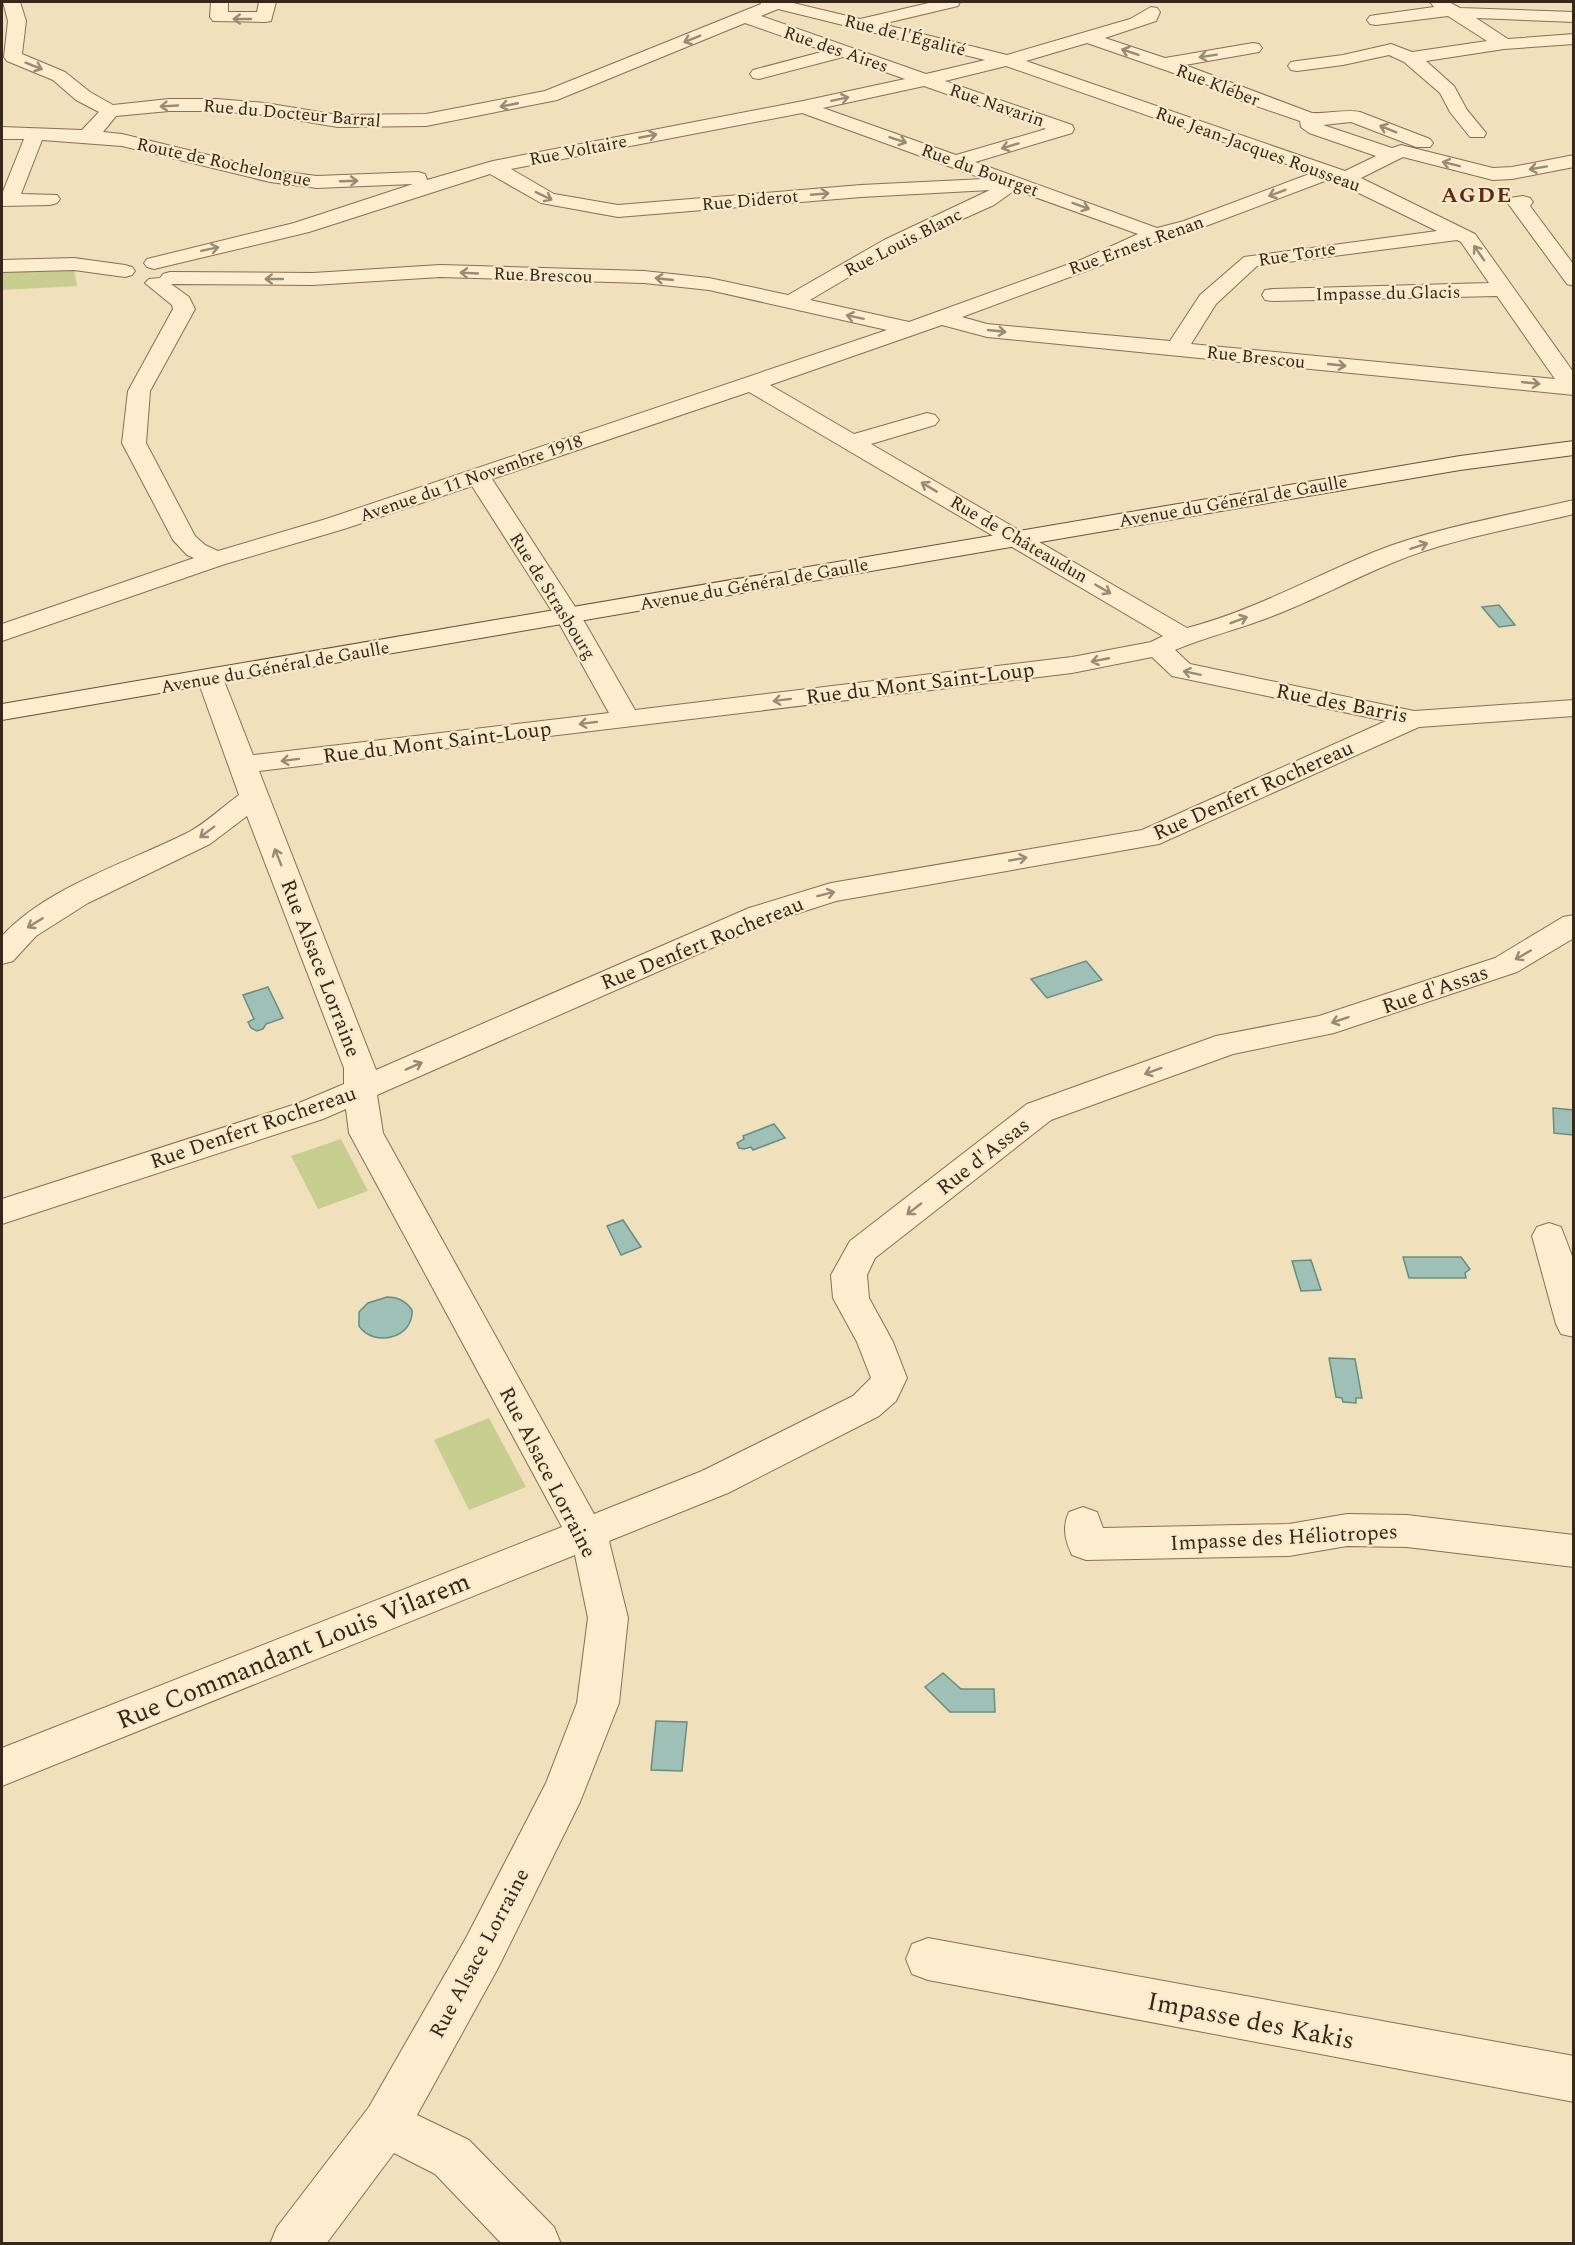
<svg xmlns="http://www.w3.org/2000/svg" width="1575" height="2245" font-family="Spectral,serif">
  <rect width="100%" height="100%" fill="#f0e0bb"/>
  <path fill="#c7ce8f" d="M74 269 77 286 2 290V270Z
    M341 1139 368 1191 318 1209 291 1156Z
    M489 1418 526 1487 469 1510 434 1440Z"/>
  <path fill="#9fc0b6" stroke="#678e84" stroke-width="1.5" d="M1499 605 1515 625 1499 627 1482 607Z
    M1086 961 1102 980 1047 998 1031 979Z
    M268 987 283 1018 266 1024 263 1029 257 1031 251 1028 248 1022 254 1019 243 995Z
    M1553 1108 1573 1110V1135L1554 1133Z
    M774 1124 785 1138 753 1150 751 1147 744 1149 739 1148 737 1143 744 1139 743 1136Z
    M623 1220 641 1247 621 1255 607 1226Z
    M1403 1257H1461L1470 1269 1465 1273 1466 1278H1409Z
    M1311 1260 1321 1290 1301 1291 1292 1261Z
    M387 1297C398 1297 406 1301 412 1310 414 1338 374 1348 359 1326V1312L368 1303Z
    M1329 1358 1355 1359 1362 1398H1356V1403L1343 1402 1342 1398 1336 1397Z
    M943 1673 961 1689H994L995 1712H950L925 1687Z
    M656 1721 687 1722 682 1771 651 1770Z"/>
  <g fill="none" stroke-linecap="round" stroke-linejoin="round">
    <g stroke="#886f54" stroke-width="2">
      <path id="street" d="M3 2H20L26 21 22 54 65 72 90 92 113 105 169 99H217L265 103 338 115 426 114 545 91 761 4 760 2H789L860 19 933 2H960L958 6 882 24 1007 55 1130 19 1151 7 1157 8 1160 12 1156 21 1105 38 1165 58 1253 43 1259 44 1262 48 1259 52 1185 65 1312 113C1327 114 1347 109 1360 112L1430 139 1433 143 1430 147H1416L1351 122 1323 125 1392 148 1401 145 1493 168 1512 167 1574 155V167L1512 179 1493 180 1403 157 1361 178 1475 234 1574 373V395L987 337 942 325 770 385 854 434 927 413 935 415 939 420 935 425 871 444 1187 628C1252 611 1311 578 1374 552 1433 528 1510 515 1574 500V514C1513 529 1449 539 1392 563 1351 580 1312 601 1270 617 1239 629 1206 637 1175 650L1190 664 1414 711 1574 700V716L1419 727 1159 844 836 901 771 922 377 1095 383 1133 594 1514 702 1471 853 1396 871 1378 857 1342 833 1298 831 1275 850 1241 1027 1104 1216 1036 1319 1016 1495 958 1563 917 1574 915V938L1517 972 1334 1033 1233 1054 1051 1120 875 1258 867 1275 869 1298 893 1342 907 1378 896 1401 879 1416 728 1493 609 1541 628 1618 619 1703 580 1802 498 1968 417 2115 469 2140 554 2227 561 2244H502L435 2174 394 2153 326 2244H270L277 2227 369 2107 466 1938 546 1783 577 1703 588 1618 575 1555 2 1786V1748L562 1527 349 1133 346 1109 323 1119 2 1224V1199L299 1103 344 1084V1068L247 816 210 844 88 903 36 936 13 961 2 964V936C47 887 127 863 187 833 205 824 222 807 239 795L197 678 201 672 210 670 219 672 223 678 253 755 609 713 555 616 472 486 344 529 225 564 2 641V624L194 558 187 555 173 540 122 443 128 391 173 309 172 305 145 283 149 279 160 278 163 274 170 272 313 273 440 265 644 271 709 278 788 295 884 240 990 190 861 197 618 217 541 203 490 174 309 232 154 269 147 267 144 263 147 259 294 223 413 184 317 188 270 182 122 146 42 140 21 194 57 195 60 199 57 203 50 205 2 206V194L24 139H2V127L82 130 99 112 76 100 53 80 7 61 4 57 8 21ZM778 9 985 60 926 74 761 16ZM745 23 825 51 753 70 750 74 753 78 759 79 843 57 905 79 803 101 493 161 427 180 425 174 418 172 317 176 270 170 122 134 103 132 116 116 169 111H217L265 115 338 127 426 126 557 100ZM1087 43 1214 87 1236 99 1300 121 1301 127 1309 133 1376 156 1345 171 1026 61ZM1006 66 1312 173 1184 221 1157 228 975 162 1072 133 1074 129 1072 125 945 81ZM924 86 1046 129 956 155 823 108ZM802 113 984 179 861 185 618 205 554 194 511 169ZM1330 179 1437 231 1244 257 1200 295 1170 341 987 324 962 317 1097 267 1163 238 1198 229ZM1015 190 1138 234 1083 259 909 322 810 300 898 248 994 205ZM1457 240 1461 242 1489 283 1273 289 1265 290 1262 295 1265 300 1273 301 1497 296 1555 379 1191 344 1216 304 1257 266ZM440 277 644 283 709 290 887 330 326 519 218 551 205 545 195 536 146 443 150 391 195 309 189 297 171 284 313 285ZM749 392 1163 636 1151 642 1072 657 635 710 581 616 492 479ZM1152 657 1172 676 1386 721 1142 830 831 883 749 908 376 1070 259 771 1072 673Z
        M211 2H228V12H257L259 2H276L271 21 265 22 213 21 210 17Z
        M1430 2H1449L1460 8 1574 12V22L1476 18 1508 39 1574 34V44L1504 49 1426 61 1454 86 1467 110 1486 133 1484 137H1470L1450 112 1440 93 1404 62 1389 55 1343 65 1297 71 1291 70 1288 66 1291 62 1297 61 1343 55 1391 44 1412 52 1487 41 1448 16 1376 25 1370 24 1367 20 1370 16 1376 15 1434 7Z
        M1523 196 1530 198 1533 202 1530 206 1574 265V286L1567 284 1507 202 1510 198Z
        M74 258 125 265 132 267 135 271 132 275 125 277 74 270 2 272V260Z
        M1549 1223 1561 1227 1574 1261V1337L1561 1334 1556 1324 1532 1236 1537 1227Z
        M1083 1507 1097 1512 1103 1528 1289 1524 1347 1514 1407 1515 1574 1535V1567L1407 1547 1347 1546 1289 1556 1086 1560 1072 1555C1065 1540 1062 1527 1069 1512Z
        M928 1938 1574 2056V2102L928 1980 912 1974 906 1959 912 1944Z"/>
    </g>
    <g stroke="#695038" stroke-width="2">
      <path id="secondary" d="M1574 441V455L1460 470 2 720V704L1460 456Z"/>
    </g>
    <use href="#street" fill="#fbedce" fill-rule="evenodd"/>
    <use href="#secondary" fill="#fbedce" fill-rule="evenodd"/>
  </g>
  <defs><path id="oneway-shaft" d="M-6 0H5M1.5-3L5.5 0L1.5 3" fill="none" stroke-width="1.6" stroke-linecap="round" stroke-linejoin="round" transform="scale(1.5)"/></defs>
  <g stroke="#988a74">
    <use href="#oneway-shaft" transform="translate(242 19) rotate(-180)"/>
    <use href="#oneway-shaft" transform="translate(692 39) rotate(158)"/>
    <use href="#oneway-shaft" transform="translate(1130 52) rotate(-161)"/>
    <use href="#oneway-shaft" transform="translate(1208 56) rotate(171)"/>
    <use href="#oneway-shaft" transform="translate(34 66) rotate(22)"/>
    <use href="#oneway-shaft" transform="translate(840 99) rotate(-12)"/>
    <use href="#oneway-shaft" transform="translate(509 105) rotate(169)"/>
    <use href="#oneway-shaft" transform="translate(169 106) rotate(177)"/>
    <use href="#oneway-shaft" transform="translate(1388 129) rotate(-158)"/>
    <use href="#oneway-shaft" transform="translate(648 136) rotate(-11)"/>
    <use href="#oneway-shaft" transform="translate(898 140) rotate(19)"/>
    <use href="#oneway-shaft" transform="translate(1010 146) rotate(163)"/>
    <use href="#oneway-shaft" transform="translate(1451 164) rotate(-166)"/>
    <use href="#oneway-shaft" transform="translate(1538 168) rotate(170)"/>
    <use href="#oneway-shaft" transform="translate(349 181) rotate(-2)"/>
    <use href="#oneway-shaft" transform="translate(1277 193) rotate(159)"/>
    <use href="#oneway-shaft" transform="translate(820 194) rotate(-5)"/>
    <use href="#oneway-shaft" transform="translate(544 196) rotate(26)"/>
    <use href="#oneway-shaft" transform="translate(1081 206) rotate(20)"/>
    <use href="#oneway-shaft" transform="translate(210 249) rotate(-12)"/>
    <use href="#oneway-shaft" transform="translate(1479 253) rotate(-125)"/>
    <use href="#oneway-shaft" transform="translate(469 273) rotate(-177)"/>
    <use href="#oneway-shaft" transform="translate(274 279) rotate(-180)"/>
    <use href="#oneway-shaft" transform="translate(664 279) rotate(-174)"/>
    <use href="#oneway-shaft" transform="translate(855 317) rotate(-168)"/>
    <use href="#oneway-shaft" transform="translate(997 331) rotate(6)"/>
    <use href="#oneway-shaft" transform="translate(1337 365) rotate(6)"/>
    <use href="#oneway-shaft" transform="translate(1531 383) rotate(6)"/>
    <use href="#oneway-shaft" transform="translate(929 487) rotate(-149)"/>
    <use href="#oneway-shaft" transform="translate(1419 546) rotate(-18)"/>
    <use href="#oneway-shaft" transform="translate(1103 589) rotate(30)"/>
    <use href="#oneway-shaft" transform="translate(1239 620) rotate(-21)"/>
    <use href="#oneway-shaft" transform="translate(1100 660) rotate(169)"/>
    <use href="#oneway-shaft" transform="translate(1192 673) rotate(-168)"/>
    <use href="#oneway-shaft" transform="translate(782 700) rotate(173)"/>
    <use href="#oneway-shaft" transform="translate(588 723) rotate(173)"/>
    <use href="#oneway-shaft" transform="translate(290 760) rotate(173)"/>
    <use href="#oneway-shaft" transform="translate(207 832) rotate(143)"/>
    <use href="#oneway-shaft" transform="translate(278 857) rotate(-112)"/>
    <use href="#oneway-shaft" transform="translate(1018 859) rotate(-10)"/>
    <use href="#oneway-shaft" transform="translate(826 894) rotate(-14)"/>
    <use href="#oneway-shaft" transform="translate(35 923) rotate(148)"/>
    <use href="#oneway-shaft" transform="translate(1523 955) rotate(150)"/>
    <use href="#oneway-shaft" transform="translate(1340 1020) rotate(161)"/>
    <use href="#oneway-shaft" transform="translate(414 1066) rotate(-24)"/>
    <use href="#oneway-shaft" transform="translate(1153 1071) rotate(160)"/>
    <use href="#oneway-shaft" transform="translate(914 1209) rotate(142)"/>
  </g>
  <g text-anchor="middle" stroke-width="4.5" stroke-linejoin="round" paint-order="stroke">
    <g font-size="18" fill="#36271a" stroke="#f7eacb">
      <text transform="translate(905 35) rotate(14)" y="6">Rue de l'Égalité</text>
      <text transform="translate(836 49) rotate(19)" y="6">Rue des Aires</text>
      <text transform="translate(1218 85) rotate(21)" y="6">Rue Kléber</text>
      <text transform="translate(997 105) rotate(19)" y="6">Rue Navarin</text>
      <text transform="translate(292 113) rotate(5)" y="6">Rue du Docteur Barral</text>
      <text transform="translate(1258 149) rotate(20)" y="6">Rue Jean-Jacques Rousseau</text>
      <text transform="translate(578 150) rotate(-11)" y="6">Rue Voltaire</text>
      <text transform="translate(224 162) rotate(12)" y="6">Route de Rochelongue</text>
      <text transform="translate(980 170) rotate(20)" y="6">Rue du Bourget</text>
      <text transform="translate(750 200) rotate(-5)" y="6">Rue Diderot</text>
      <text transform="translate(903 242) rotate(-27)" y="6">Rue Louis Blanc</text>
      <text transform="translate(1136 245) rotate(-20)" y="6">Rue Ernest Renan</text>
      <text transform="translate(1297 254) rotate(-9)" y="6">Rue Torte</text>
      <text transform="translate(543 275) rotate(2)" y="6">Rue Brescou</text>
      <text transform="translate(1388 293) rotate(-1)" y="6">Impasse du Glacis</text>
      <text transform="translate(1256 357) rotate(6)" y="6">Rue Brescou</text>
      <text transform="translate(471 478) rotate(-19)" y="6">Avenue du 11 Novembre 1918</text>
      <text transform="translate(1233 501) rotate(-10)" y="6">Avenue du Général de Gaulle</text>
      <text transform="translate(1019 539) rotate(30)" y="6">Rue de Châteaudun</text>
      <text transform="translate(754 584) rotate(-10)" y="6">Avenue du Général de Gaulle</text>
      <text transform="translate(553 596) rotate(58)" y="6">Rue de Strasbourg</text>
      <text transform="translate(275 667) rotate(-10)" y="6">Avenue du Général de Gaulle</text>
    </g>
    <g font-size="21" fill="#36271a" stroke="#f7eacb">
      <text transform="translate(920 683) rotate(-7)" y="7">Rue du Mont Saint-Loup</text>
      <text transform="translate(1342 703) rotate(11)" y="7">Rue des Barris</text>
      <text transform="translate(437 742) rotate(-7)" y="7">Rue du Mont Saint-Loup</text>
      <text transform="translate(1253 790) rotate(-24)" y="7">Rue Denfert Rochereau</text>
      <text transform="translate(702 943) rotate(-22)" y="7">Rue Denfert Rochereau</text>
      <text transform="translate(321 968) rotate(69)" y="7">Rue Alsace Lorraine</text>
      <text transform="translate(1435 989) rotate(-19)" y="7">Rue d'Assas</text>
      <text transform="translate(253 1127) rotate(-19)" y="7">Rue Denfert Rochereau</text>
      <text transform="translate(983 1156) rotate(-38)" y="7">Rue d'Assas</text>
      <text transform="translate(548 1472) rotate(63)" y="7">Rue Alsace Lorraine</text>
      <text transform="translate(1284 1537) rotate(-3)" y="7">Impasse des Héliotropes</text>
      <text transform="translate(479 1953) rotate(-62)" y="7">Rue Alsace Lorraine</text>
    </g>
    <g font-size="22" font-weight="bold" letter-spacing="1.5" fill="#652717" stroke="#f7eacb">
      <text x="1477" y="202">AGDE</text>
    </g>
    <g font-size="26" fill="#36271a" stroke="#f7eacb">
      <text transform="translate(293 1650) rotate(-22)" y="9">Rue Commandant Louis Vilarem</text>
      <text transform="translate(1251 2020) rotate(11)" y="9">Impasse des Kakis</text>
    </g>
  </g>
  <rect width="1575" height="2245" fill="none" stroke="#36271a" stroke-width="6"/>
</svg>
